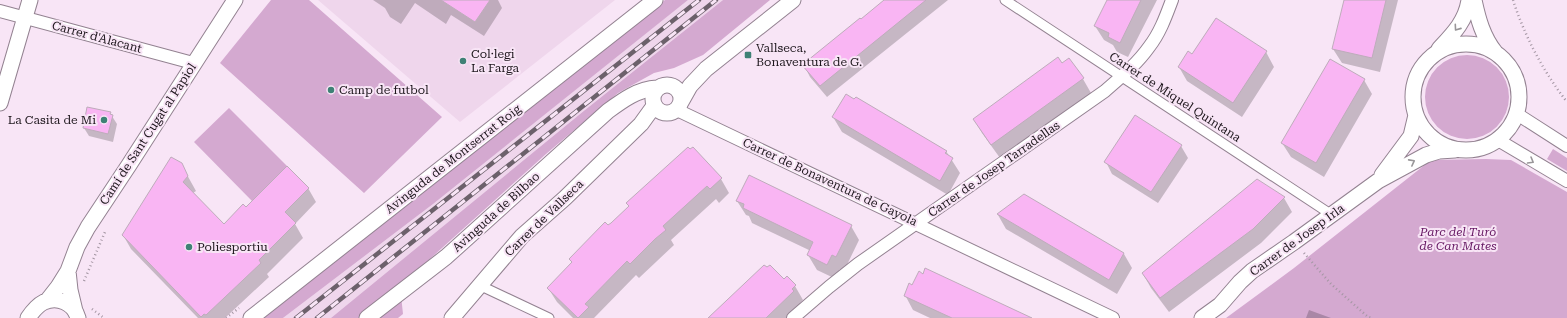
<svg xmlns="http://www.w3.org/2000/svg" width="1567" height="318" font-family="'Roboto Serif',serif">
  <rect width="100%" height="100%" fill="#f8e5f6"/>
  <path fill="#efd6ec" d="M318 0H615L460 122Z
    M688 0H723L585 110 331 318H283L433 204Z"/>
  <path fill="#d4a9d0" d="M271 0H309L442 117 364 193 220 63Z
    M665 0H688L433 204 283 318H264Z
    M723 0H770L703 55 674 68 654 73 618 93 546 154 400 286 403 314 398 318H331L585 110Z
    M1425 97a42 42 0 1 1 84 0a42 42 0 1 1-84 0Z
    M229 108 287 166 252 201 194 142Z
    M1553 149 1567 158V171L1547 159Z
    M1486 159 1511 160 1567 192V318H1226L1294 268 1431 160Z"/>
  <path fill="#0003" d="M373 0H498L502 8 484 36 451 15 446 24 415 3 401 24 390 17 385 8Z
    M886 0H948L827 97 810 77 804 65Z
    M1108 0H1157L1128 57 1117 52 1113 45 1104 40 1095 26Z
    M1345 0H1398L1380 72 1342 63 1333 49Z
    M1266 52 1274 67 1242 117 1187 81 1179 67 1193 55Z
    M1062 64 1083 79 1091 93 1000 158 982 133 974 119Z
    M1364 80 1372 94 1324 177 1291 157 1282 143Z
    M110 113 117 124 113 142 89 136 84 128Z
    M833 117 946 151 960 173 948 195 842 132Z
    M1181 146 1188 158 1158 203 1112 174 1106 162Z
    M693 148 721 179 729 193 719 203 716 199 671 240 674 245 639 278 636 275 594 318H573L557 302 548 288 608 227Z
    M181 164 196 191 193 193 224 225 246 209 308 188 316 202 295 224 303 238 267 274 269 277 225 318H198L131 249 123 235Z
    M1024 195 1124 254 1132 268 1117 294 1006 229 998 215Z
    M1284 198 1292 212 1261 243 1169 312 1151 288 1143 274Z
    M737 201 851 226 859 240 844 271 840 269 836 279 817 270 808 255 811 251 752 223 749 216 746 215Z
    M787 277 795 286 803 300 800 303 802 306 789 318H709L784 280Z
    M913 286 1023 318H930L913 310 905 295Z
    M1309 310 1331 318H1306Z"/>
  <path fill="#f9b5f3" stroke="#beacbb" d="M441 0H490L475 22Z
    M884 0H926L820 86 802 65 860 18 861 19Z
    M1107 0H1141L1120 43 1108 37 1109 33 1094 26Z
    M1344 0H1386L1372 58 1332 49Z
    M1216 18 1267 51 1233 103 1178 67 1188 51 1192 54Z
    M1058 57 1062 63 1069 58 1084 78 991 145 973 119Z
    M1330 59 1365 79 1316 163 1281 143Z
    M846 94 854 99 856 97 947 151 945 153 953 158 940 181 832 117Z
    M87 107 111 112 110 114 113 115 108 134 83 128Z
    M1135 115 1182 145 1151 192 1104 162Z
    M688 147 690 149 693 147 722 178 710 189 707 186 663 226 666 230 655 239 630 264 627 261 585 304 589 307 578 318 547 288 572 262 569 259 605 222 608 225 611 223 629 206 626 203Z
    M171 157 182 163 188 176 183 182 224 224 243 204 246 207 287 166 309 188 285 212 296 223 259 260 261 263 206 315 204 314 201 317 122 235Z
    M749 175 852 225 836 257 832 255 827 265 807 255 813 242 743 208 744 204 736 201Z
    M1257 179 1285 197 1253 229 1160 298 1142 273Z
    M1024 194 1124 253 1109 280 997 214Z
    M764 265 767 267 770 265 784 279 787 276 796 285 792 289 794 291 766 318H708Z
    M925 268 1032 318H952L904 296 909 283 912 285 919 271 923 274Z"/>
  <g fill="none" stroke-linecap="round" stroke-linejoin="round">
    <g stroke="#938291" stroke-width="11">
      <path id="pedestrian" d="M1005 0 1332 215
        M479 285 549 318"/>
    </g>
    <g stroke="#938291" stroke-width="14">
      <path id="minor" d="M0 11 193 63
        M677 110 1113 318
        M1517 114 1567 146
        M1498 140 1567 181
        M793 318 829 287 858 264 1105 91C1121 77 1137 64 1149 47 1160 33 1166 16 1172 0"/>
    </g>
    <g stroke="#938291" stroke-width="17">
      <path id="tertiary" d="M1474 0C1478 19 1483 37 1495 52
        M1413 97a53 53 0 1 1 106 0a53 53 0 1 1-106 0Z
        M1439 49C1453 34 1466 21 1469 0
        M653 99a14 14 0 1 1 28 0a14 14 0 1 1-28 0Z
        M681 102 690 86 706 69 793 0
        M0 103 30 0
        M1382 175 1411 136 1416 115
        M68 271 70 290 75 311
        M47 301 58 287 68 271 77 247 88 227 129 165 235 0
        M28 318C32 312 38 305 44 302 58 296 74 303 78 318
        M251 318 655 0
        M367 318 446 257 608 111C623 100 638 89 657 88
        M452 318 522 236 565 198 641 124 654 106
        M1202 318 1220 305 1240 282 1252 271 1294 242 1378 181 1426 155 1439 151 1455 150"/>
    </g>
    <path stroke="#a496a3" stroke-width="2.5" stroke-dasharray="1 3" stroke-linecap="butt" d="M1513 0C1525 37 1543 71 1567 102
      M1304 253 1331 284 1368 317 1372 318
      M84 281 105 232
      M92 309 104 318
      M226 318 239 308"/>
    <use href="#pedestrian" stroke="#fff" stroke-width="9"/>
    <use href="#minor" stroke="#fff" stroke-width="12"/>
    <use href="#tertiary" stroke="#fff" stroke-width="15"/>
    <g stroke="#6c616b" stroke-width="4.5">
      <path id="rail" d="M296 318 699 0
        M317 318 716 0"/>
    </g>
    <use href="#rail" stroke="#f8e5f6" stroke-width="3" stroke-dasharray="9" stroke-linecap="butt"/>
  </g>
  <defs><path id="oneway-chevron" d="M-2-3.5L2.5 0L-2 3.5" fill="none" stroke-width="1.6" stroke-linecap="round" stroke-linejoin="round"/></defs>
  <g stroke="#999699">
    <use href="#oneway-chevron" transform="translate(1457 28) rotate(125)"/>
    <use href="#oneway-chevron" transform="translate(1531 161) rotate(30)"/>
    <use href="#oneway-chevron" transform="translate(1412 162) rotate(-28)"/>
  </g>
  <g fill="#3e8175" stroke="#f8e5f6" stroke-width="1.5">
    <rect x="744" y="51" width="8" height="8" rx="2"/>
    <circle cx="463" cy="61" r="4"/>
    <circle cx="331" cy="90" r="4"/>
    <circle cx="104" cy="120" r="4"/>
    <circle cx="189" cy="247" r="4"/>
  </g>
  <g text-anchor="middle" stroke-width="4" stroke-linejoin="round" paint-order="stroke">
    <g font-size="12" fill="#1d161c" stroke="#f8e5f6">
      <text transform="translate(97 37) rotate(15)" y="4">Carrer d'Alacant</text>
      <text transform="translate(1175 97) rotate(33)" y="4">Carrer de Miquel Quintana</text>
      <text transform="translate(148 134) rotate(-57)" y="4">Camí de Sant Cugat al Papiol</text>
      <text transform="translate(453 159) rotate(-38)" y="4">Avinguda de Montserrat Roig</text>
      <text transform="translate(994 169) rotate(-35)" y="4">Carrer de Josep Tarradellas</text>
      <text transform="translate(830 182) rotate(25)" y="4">Carrer de Bonaventura de Gayola</text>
      <text transform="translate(496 212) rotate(-42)" y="4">Avinguda de Bilbao</text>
      <text transform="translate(544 218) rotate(-44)" y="4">Carrer de Vallseca</text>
      <text transform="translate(1297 240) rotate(-36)" y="4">Carrer de Josep Irla</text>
    </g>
    <g font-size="12" fill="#1d161c" stroke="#f8e5f6" text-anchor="start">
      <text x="756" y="52">Vallseca,<tspan x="756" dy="14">Bonaventura de G.</tspan></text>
      <text x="471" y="58">Col·legi<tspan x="471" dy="14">La Farga</tspan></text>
      <text x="339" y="94">Camp de futbol</text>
      <text x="96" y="124" text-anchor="end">La Casita de Mi</text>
      <text x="197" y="251">Poliesportiu</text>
    </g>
    <g font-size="12" font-style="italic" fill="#671964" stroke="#f8e5f6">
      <text x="1458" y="236">Parc del Turó<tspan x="1458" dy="14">de Can Mates</tspan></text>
    </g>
  </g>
</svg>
